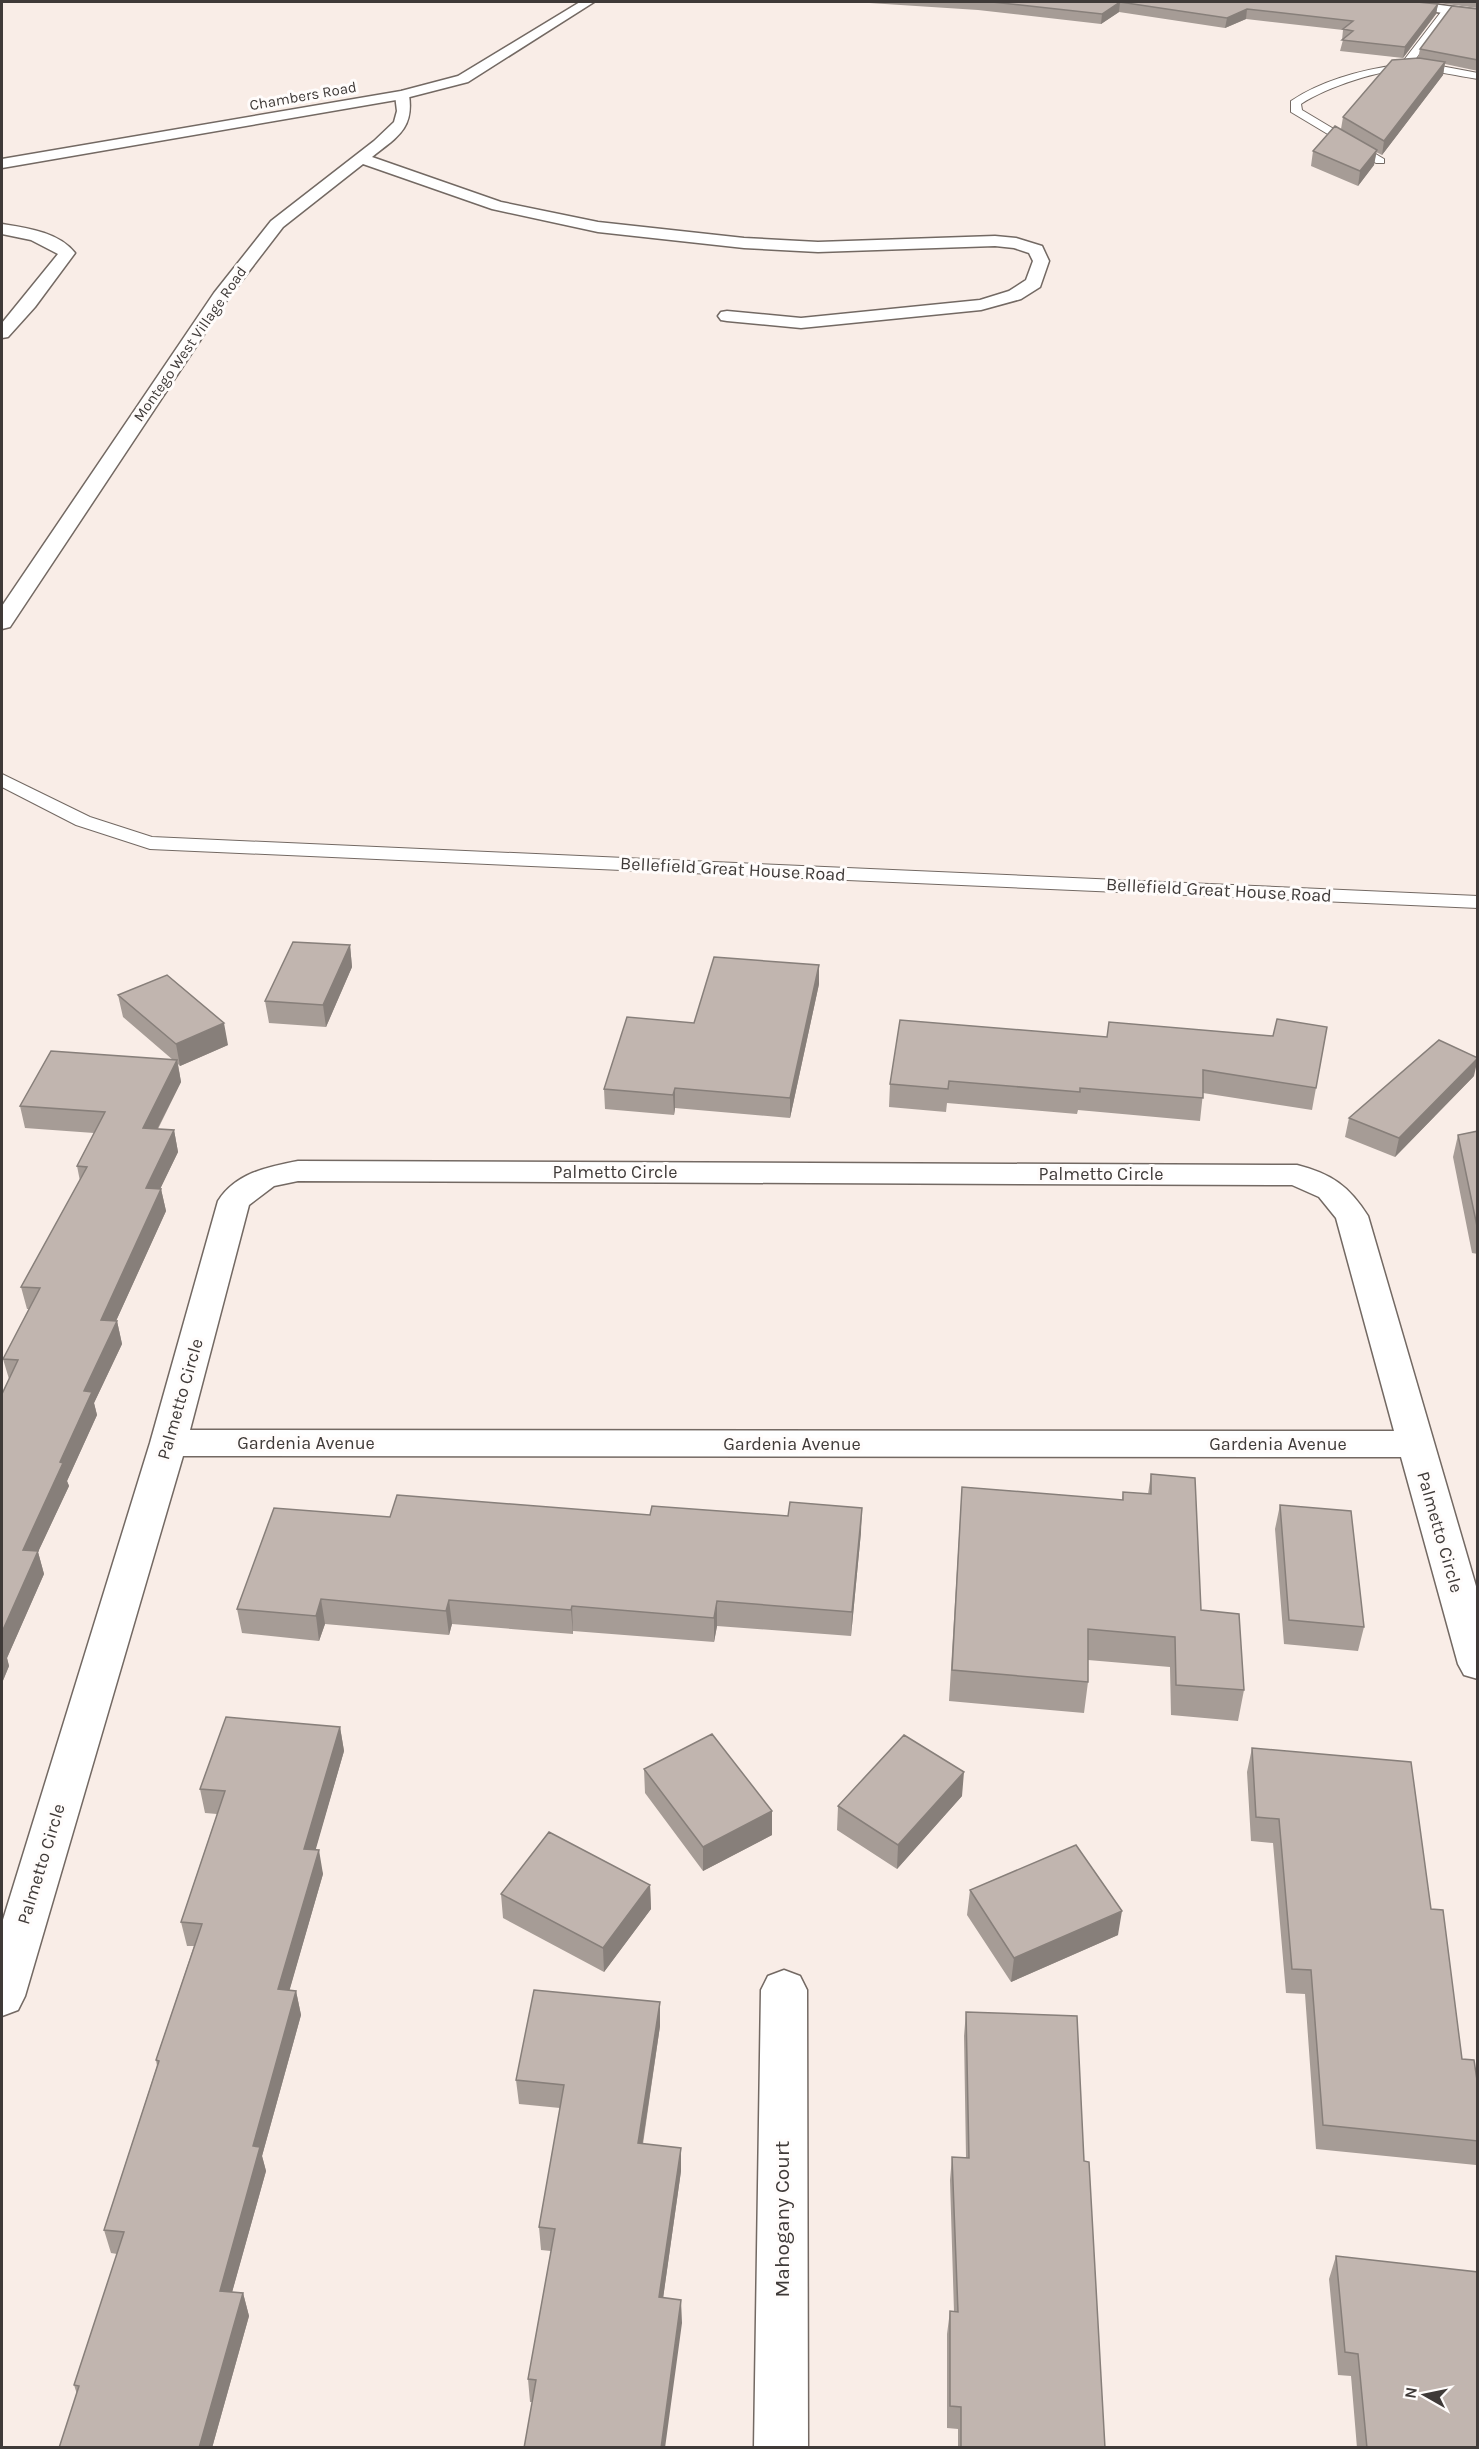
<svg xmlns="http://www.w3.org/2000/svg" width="1479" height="2449" font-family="Karla,sans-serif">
  <rect width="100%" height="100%" fill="#f9ede7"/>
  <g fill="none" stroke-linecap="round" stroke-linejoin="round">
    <g stroke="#736963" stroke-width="2">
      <path id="lane" d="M1447 7 1452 10 1414 61 1478 73V79C1458 76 1437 71 1417 69 1386 67 1327 87 1301 104L1302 110 1384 159V163H1376L1291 112V101C1324 79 1365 69 1404 64V60L1444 8Z
        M2 774 90 817 152 837 1478 896V908L150 849 76 825 2 787Z"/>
    </g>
    <g stroke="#736963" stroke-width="3">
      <path id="street" d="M1388 2H1417L1478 10V18L1394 6Z
        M402 91 409 95C414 129 397 137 372 157L501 202 598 222 744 238 818 242 995 236 1016 238 1042 246 1049 261 1040 287 1021 299 981 310 801 328 727 321 721 320 718 316 721 312 727 311 801 318 980 300 1009 291 1026 280 1033 261 1029 253 1014 248 995 246 818 252 744 248 598 232 492 209 363 164 283 227 227 300 10 627 2 629V606L214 293 271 221 374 141 394 122 397 111 395 95Z
        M2 224C27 228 59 232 75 253L35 307 8 337 2 338V323L58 254 31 240 2 234Z
        M298 1161 1297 1165C1332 1174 1349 1186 1368 1216L1478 1593V1679L1464 1675 1458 1664 1401 1457 183 1456 25 1996 18 2010 2 2016V1923L150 1443 218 1201C236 1173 267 1167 298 1161ZM298 1181 1292 1185 1319 1197 1336 1218 1394 1431 190 1430 249 1205 274 1186Z
        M784 1970 800 1976 807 1990 808 2448H754L761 1990 768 1976Z"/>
    </g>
    <g stroke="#736963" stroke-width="3">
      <path id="secondary" d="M580 2H594L468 82 402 99 2 168V159L401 91 458 76Z"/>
    </g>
    <use href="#lane" fill="#fff" fill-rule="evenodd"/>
    <use href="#street" fill="#fff" fill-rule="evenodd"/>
    <use href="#secondary" fill="#fff" fill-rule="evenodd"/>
  </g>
  <path fill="#a69c96" d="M854 2H1417L1438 4 1436 14 1403 58 1340 51 1343 40H1342L1343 30 1246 19 1225 28 1119 12 1101 24 978 10Z
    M1430 2H1478V8Z
    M1478 9V71L1445 64 1443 75 1382 155 1376 152 1374 165 1358 186 1311 166 1313 151 1341 129 1343 117 1418 58 1420 49Z
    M350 945 352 967 326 1027 269 1023 265 1001Z
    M819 984 790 1118 675 1108 674 1115 605 1109 604 1089 694 1023Z
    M118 995 228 1045 180 1066 178 1064 181 1082 158 1129 174 1130 178 1152 160 1189H161L166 1211 116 1321H117L122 1344 94 1403 97 1415 67 1481 69 1486 38 1552 44 1574 7 1658 9 1666 2 1683V1394L9 1379 3 1359 29 1309H27L21 1287 80 1181 77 1166 94 1133 25 1128 20 1106 173 1060 123 1017Z
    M1327 1027 1312 1110 1203 1093 1200 1121 1078 1110 1077 1114 947 1103 946 1112 889 1107 890 1084 1107 1037 1273 1036Z
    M1474 1076 1395 1157 1345 1137 1349 1118Z
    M1478 1131V1254L1472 1253 1453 1157 1458 1135Z
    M1151 1474 1201 1610 1244 1690 1238 1721 1171 1715 1170 1667 1088 1660V1682L1084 1713 949 1701 962 1487 1122 1500 1123 1492 1148 1494Z
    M1280 1505 1364 1627 1358 1651 1284 1644 1275 1529Z
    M390 1517 861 1532 851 1636 717 1626 714 1642 573 1631V1634L452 1624 449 1635 325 1624 319 1641 242 1633 237 1609Z
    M340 1727 344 1751 315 1850 323 1874 289 1991H296L301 2015 262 2156 266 2171 232 2292 243 2293 249 2316 212 2448H59L77 2394 74 2385 117 2254 111 2253 104 2230 157 2066 156 2060 194 1946H187L181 1922 217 1814 205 1813 200 1789Z
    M1252 1748 1431 1909 1462 2059 1478 2087V2162L1476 2165 1316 2149 1305 1994 1286 1993 1273 1843 1251 1841 1247 1772Z
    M644 1769 772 1811V1835L703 1871 645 1793Z
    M962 1796 897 1869 837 1830 838 1806Z
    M650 1885 651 1909 604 1972 503 1918 501 1894Z
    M970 1890 1118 1935 1011 1982 967 1915Z
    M660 2002V2026L643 2144 681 2148V2171L663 2298 682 2323 532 2402H530L528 2379 551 2251 541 2250 539 2227 560 2108 519 2104 516 2080Z
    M966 2012 1084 2161 1105 2448H958V2429L947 2428V2334L950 2311 954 2312 950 2180 952 2157H966L964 2036Z
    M1336 2256 1478 2448H1357L1351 2376 1338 2375 1329 2279Z"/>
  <path fill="#877f7a" d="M1120 2 1119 12 1101 24 1102 14Z
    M1438 4 1436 14 1403 58 1405 47Z
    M1247 9 1246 19 1225 28 1227 18Z
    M1445 62 1443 75 1382 155 1384 141Z
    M1377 150 1374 165 1358 186 1360 171Z
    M350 945 352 967 326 1027 323 1005Z
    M819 965V984L790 1118V1098Z
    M224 1023 228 1045 180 1066 176 1044Z
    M1478 1058 1474 1076 1395 1157 1399 1138Z
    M177 1060 181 1082 147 1149 143 1128Z
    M675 1088V1108L674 1115 673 1095Z
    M174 1130 178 1152 150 1210 146 1188Z
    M161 1189 166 1211 106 1343 101 1320Z
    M117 1321 122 1344 94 1403 97 1415 67 1481 69 1486 38 1552 44 1574 7 1658 9 1666 2 1683V1632L23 1550 60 1462 84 1391Z
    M862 1508 861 1532 851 1636 852 1612Z
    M321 1599 325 1624 319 1641 316 1616Z
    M449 1600 452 1624 449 1635 446 1611Z
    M717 1601V1626L714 1642V1618Z
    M572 1606 573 1631V1634L571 1610Z
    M340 1727 344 1751 309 1873 304 1849Z
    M964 1772 962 1796 897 1869 898 1845Z
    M772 1811V1835L703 1871V1847Z
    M319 1850 323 1874 283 2013 278 1989Z
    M650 1885 651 1909 604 1972 603 1948Z
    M1122 1911 1118 1935 1011 1982 1014 1958Z
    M296 1991 301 2015 262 2156 266 2171 226 2314 220 2291 253 2146Z
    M660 2002V2026L639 2167 638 2143Z
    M681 2148V2171L660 2320 659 2297Z
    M243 2293 249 2316 212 2448H199Z
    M681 2300 682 2323 665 2448H661Z"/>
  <path fill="#c1b5af" stroke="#877f7a" stroke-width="1.5" d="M992 2H1417L1438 4 1405 47 1342 40 1353 31 1343 29 1353 21 1247 9 1227 18 1120 2 1102 14Z
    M1452 6 1478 9V60L1420 49Z
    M1419 58 1445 62 1384 141 1343 117 1392 60Z
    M1335 126 1377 150 1360 171 1313 151Z
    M293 942 350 945 323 1005 265 1001Z
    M714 957 819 965 790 1098 675 1088 673 1095 604 1089 627 1017 694 1023Z
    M167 975 224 1023 176 1044 118 995Z
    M1277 1019 1327 1027 1316 1088 1203 1070V1098L1080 1088V1092L949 1081 948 1089 890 1084 900 1020 1107 1037 1109 1022 1273 1036Z
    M1439 1040 1478 1058 1399 1138 1349 1118Z
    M51 1051 177 1060 143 1128 174 1130 146 1188 161 1189 101 1320 117 1321 84 1391 92 1392 60 1462 63 1463 23 1550 38 1551 2 1632V1394L18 1360 3 1359 40 1288 21 1287 87 1167 77 1166 105 1112 20 1106Z
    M1478 1131V1231L1458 1135Z
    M1151 1474 1195 1478 1201 1610 1239 1614 1244 1690 1176 1685 1175 1637 1088 1629V1682L952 1670 962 1487 1123 1500V1492L1151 1494Z
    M397 1495 650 1515 652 1506 788 1516 790 1502 862 1508 852 1612 717 1601 714 1618 572 1606 571 1610 449 1600 446 1611 321 1599 316 1616 237 1609 274 1508 390 1517Z
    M1280 1505 1351 1511 1364 1627 1289 1620Z
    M226 1717 340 1727 304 1849 319 1850 278 1989 296 1991 253 2146 260 2147 220 2291 243 2293 199 2448H59L79 2386 74 2385 124 2232 104 2230 159 2061 156 2060 202 1924 181 1922 225 1791 200 1789Z
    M712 1734 772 1811 703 1847 644 1769Z
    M904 1735 964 1772 898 1845 838 1806Z
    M1252 1748 1411 1762 1431 1909 1443 1910 1462 2059 1474 2060 1478 2087V2141L1323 2125 1311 1970 1292 1969 1279 1819 1256 1817Z
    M549 1832 650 1885 603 1948 501 1894Z
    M1076 1845 1122 1911 1014 1958 970 1890Z
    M534 1990 660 2002 638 2143 681 2148 659 2297 681 2300 661 2448H524L536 2380 528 2379 555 2229 539 2227 564 2085 516 2080Z
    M966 2012 1077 2016 1084 2161 1089 2162 1105 2448H961V2407L950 2406V2311L958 2312 952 2157 969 2158Z
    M1336 2256 1478 2272V2448H1367L1358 2354 1345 2352Z"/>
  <g text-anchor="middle" stroke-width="6" stroke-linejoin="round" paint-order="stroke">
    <g font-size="15" fill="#3f3a38" stroke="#fffcfb">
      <text transform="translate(303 96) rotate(-10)" y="5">Chambers Road</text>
      <text transform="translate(190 344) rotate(-55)" y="5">Montego West Village Road</text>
    </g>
    <g font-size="18" fill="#3f3a38" stroke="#fffcfb">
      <text transform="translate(733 869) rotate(3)" y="6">Bellefield Great House Road</text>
      <text transform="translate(1219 890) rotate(3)" y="6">Bellefield Great House Road</text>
      <text x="615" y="1178">Palmetto Circle</text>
      <text x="1101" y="1180">Palmetto Circle</text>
      <text transform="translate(180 1399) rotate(-74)" y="6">Palmetto Circle</text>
      <text x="306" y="1449">Gardenia Avenue</text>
      <text x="792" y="1450">Gardenia Avenue</text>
      <text x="1278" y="1450">Gardenia Avenue</text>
      <text transform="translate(1440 1532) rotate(74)" y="6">Palmetto Circle</text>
      <text transform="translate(41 1864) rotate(-73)" y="6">Palmetto Circle</text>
    </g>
    <g font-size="21" fill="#3f3a38" stroke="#fffcfb">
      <text transform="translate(782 2219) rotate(-90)" y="7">Mahogany Court</text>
    </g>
  </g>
  <rect width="1479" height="2449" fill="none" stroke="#3f3a38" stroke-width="6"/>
  <g transform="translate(1425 2395) rotate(279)" stroke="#fffcfb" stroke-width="4.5" paint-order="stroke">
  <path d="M0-4.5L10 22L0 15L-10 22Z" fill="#3f3a38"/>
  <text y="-9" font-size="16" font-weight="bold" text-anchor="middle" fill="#3f3a38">N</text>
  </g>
</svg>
